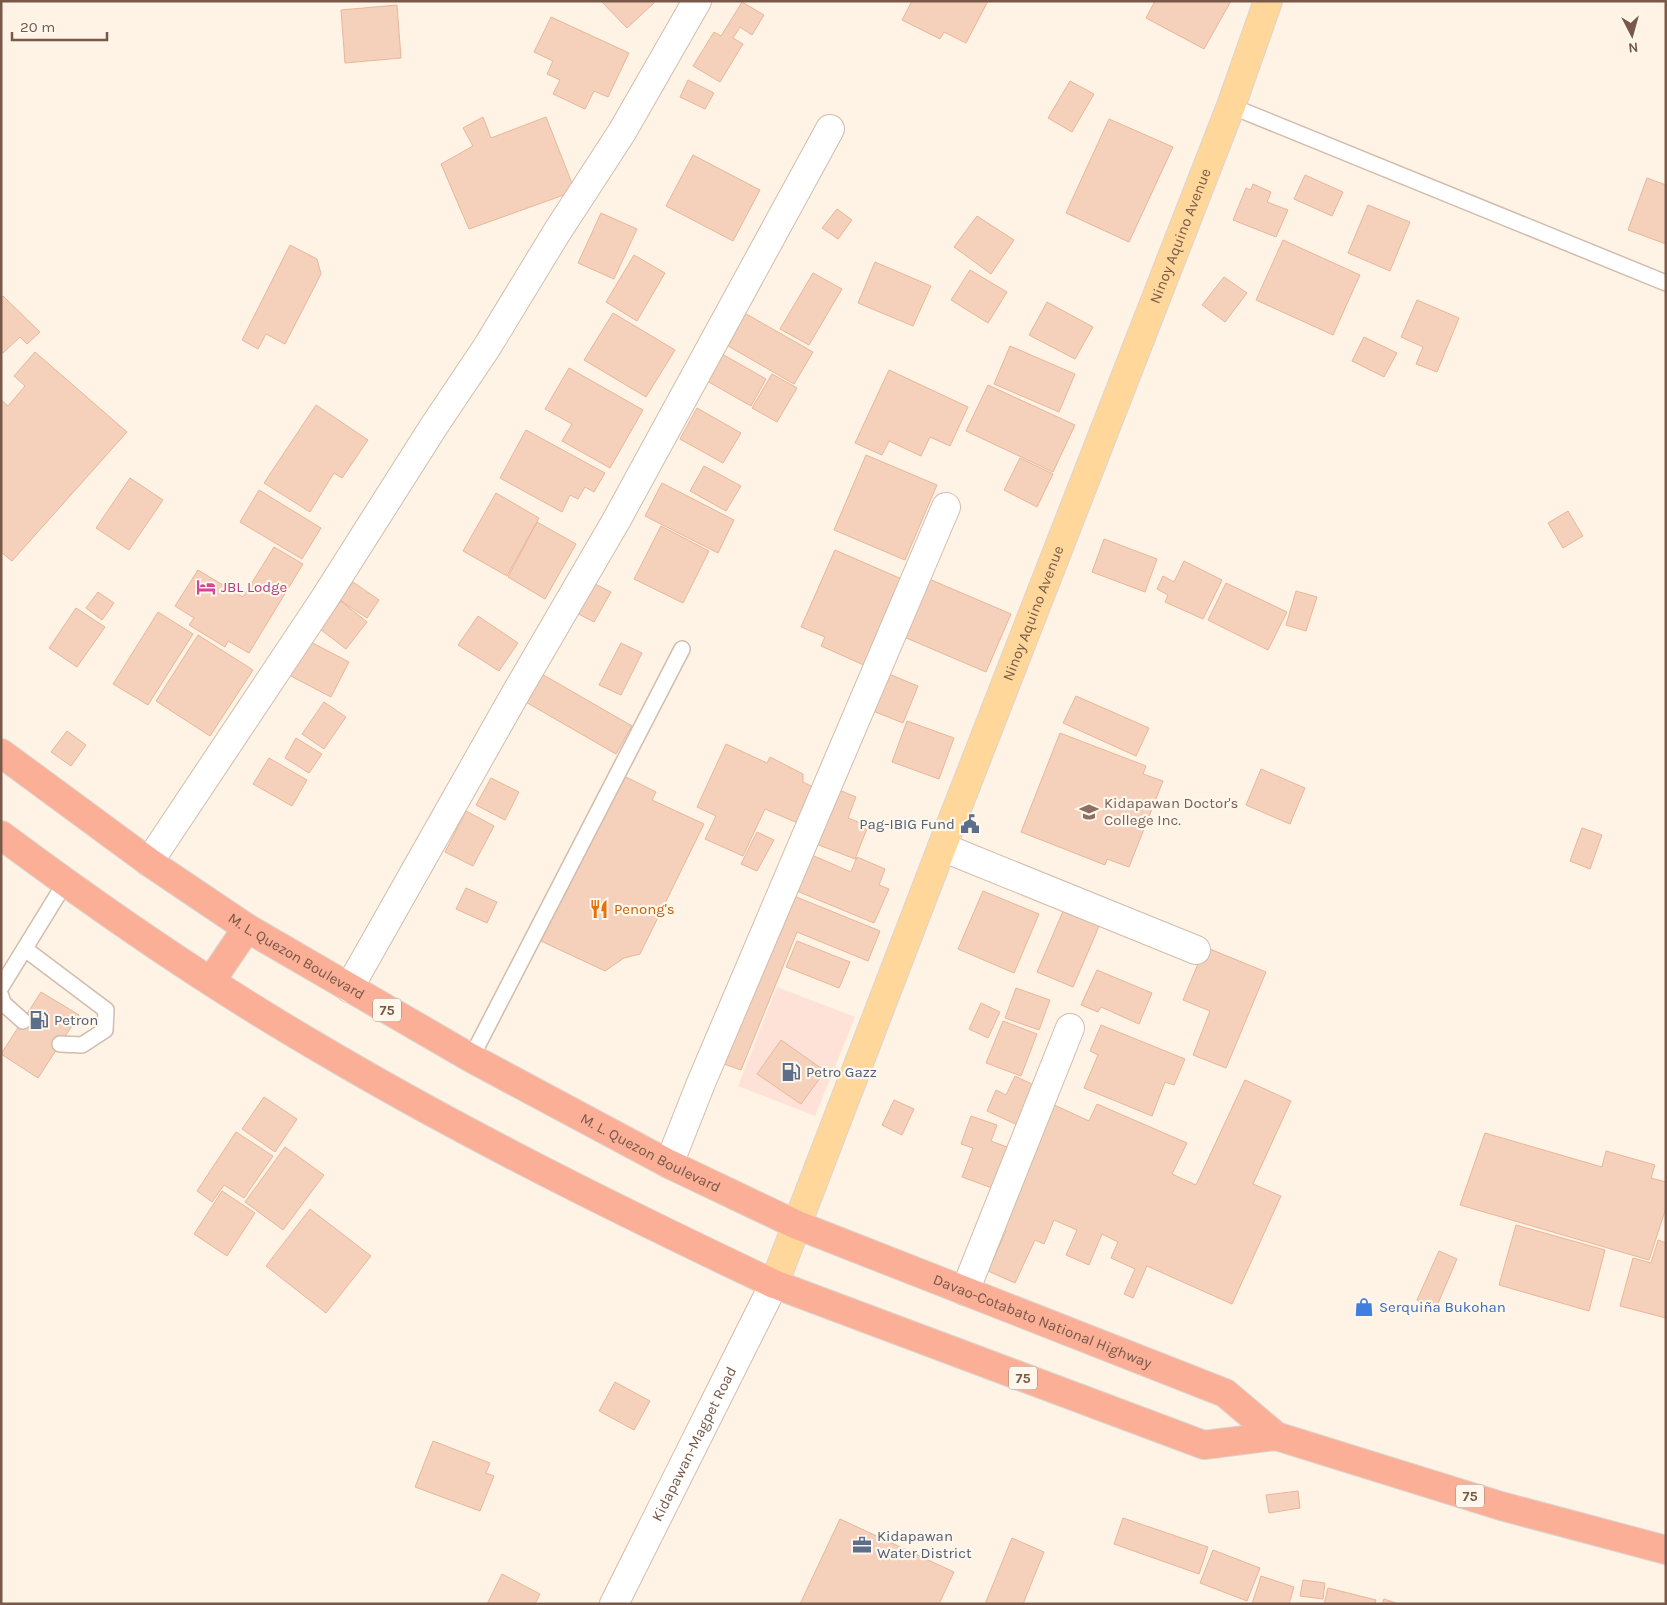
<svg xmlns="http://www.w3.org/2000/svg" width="1667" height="1605" font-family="Karla,sans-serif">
  <rect width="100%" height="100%" fill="#fef3e4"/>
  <path fill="#ffe2d7" d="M777 987 855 1017 815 1116 738 1086Z"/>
  <path fill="#f5d0ba" stroke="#e9b699" d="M601 1H653L654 3 627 28Z
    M912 1H988L966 43 944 32 940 39 902 20Z
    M1155 1H1231L1204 49 1146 18Z
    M742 2 764 15 752 35 740 27 733 38 743 44 720 82 693 66 714 32 721 36Z
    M397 5 401 58 345 63 341 10Z
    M551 17 629 53 608 97 594 91 585 109 553 94 560 80 547 74 553 61 534 52Z
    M688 80 714 93 705 109 680 97Z
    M1070 81 1094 94 1072 132 1048 118Z
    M483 117 491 138 546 117 575 191 469 229 441 164 473 146 463 128Z
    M1109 119 1173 147 1129 242 1066 213Z
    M693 155 760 190 733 241 666 206Z
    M1305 175 1343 192 1332 216 1294 199Z
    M1647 178 1666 185V244L1628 230Z
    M1253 184 1271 192 1267 202 1288 210 1276 237 1233 220 1246 188 1251 190Z
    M1368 205 1410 222 1390 271 1348 253Z
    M837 209 852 220 838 239 822 228Z
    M601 213 637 229 614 279 578 263Z
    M977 216 1014 240 991 274 954 247Z
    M1283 240 1360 275 1333 335 1256 300Z
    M290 245 317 259 321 274 285 344 266 334 258 349 242 340Z
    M634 255 665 273 637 321 606 302Z
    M875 262 931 286 913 326 858 303Z
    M970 270 1007 292 988 323 951 300Z
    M813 273 842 289 809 345 780 329Z
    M1224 277 1247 293 1225 322 1202 305Z
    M3 296 40 332 27 344 20 337 3 353 1 352V298Z
    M1417 300 1459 318 1437 372 1416 364 1423 347 1401 337Z
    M1047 302 1093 327 1075 359 1029 335Z
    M734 307 813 352 794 384 716 339Z
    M613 313 675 350 646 397 584 360Z
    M1364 337 1397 353 1384 377 1352 361Z
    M1010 346 1075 374 1059 412 994 384Z
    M715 350 766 379 751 406 700 377Z
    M35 352 127 432 12 561 1 552V400L8 406 25 386 14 376Z
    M569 368 643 410 610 468 562 441 572 424 545 409Z
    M889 370 968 407 950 446 930 437 921 456 889 441 882 455 855 443Z
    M772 374 797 388 777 422 752 408Z
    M988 385 1075 425 1053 472 966 431Z
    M316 405 368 440 342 478 334 473 310 512 264 483Z
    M697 408 741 433 723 463 680 439Z
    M526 430 605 473 594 492 585 487 578 499 570 495 562 512 500 478Z
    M866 455 937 485 905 560 834 530Z
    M1020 458 1053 474 1037 507 1004 490Z
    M704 466 741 486 726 511 690 491Z
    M130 478 163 500 129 550 96 528Z
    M662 483 734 520 718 553 645 516Z
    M259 490 321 528 302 559 240 522Z
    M496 493 539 518 507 576 463 551Z
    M1568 511 1583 536 1563 548 1548 523Z
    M537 522 576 544 545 599 508 577Z
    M661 526 709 551 683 603 634 579Z
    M1104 539 1157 559 1145 592 1092 572Z
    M274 547 303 564 249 653 228 641 225 647 189 625 194 618 175 606 198 570 243 597Z
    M835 550 904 580 866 666 821 646 825 637 801 627Z
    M1184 561 1222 580 1203 619 1165 602 1168 595 1157 589 1163 576 1174 582Z
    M922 576 1011 614 986 672 897 634Z
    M585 579 611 592 594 622 569 609Z
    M353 582 379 600 367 618 340 600Z
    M1226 583 1287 612 1268 650 1208 620Z
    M1296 591 1317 597 1306 631 1286 625Z
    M98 592 114 603 102 620 86 608Z
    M341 601 367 622 346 649 320 629Z
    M76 608 105 627 77 667 49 648Z
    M158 612 193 634 148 705 113 684Z
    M478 616 518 643 499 671 458 645Z
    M198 635 253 670 210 736 156 701Z
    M305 639 349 662 331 697 287 674Z
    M621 643 642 653 621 695 599 685Z
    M884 672 918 686 903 723 868 709Z
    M540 673 632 726 616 754 524 701Z
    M1076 696 1149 728 1136 756 1063 723Z
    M324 702 346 717 324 749 302 734Z
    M907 721 954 738 939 779 892 762Z
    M67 731 86 745 71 766 51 752Z
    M1060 733 1146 766 1143 774 1163 781 1129 867 1107 859 1105 865 1021 832Z
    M296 738 322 754 309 773 285 758Z
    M726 744 767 763 770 757 803 774V782L813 787 800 824 765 809 743 856 705 839 716 816 697 807Z
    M269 758 307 780 292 806 253 784Z
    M1261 769 1305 788 1290 824 1246 805Z
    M622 775 656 792 652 800 704 824 640 954 624 958 605 971 541 941Z
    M491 778 519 792 505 820 476 805Z
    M832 787 856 797 848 818 868 826 855 859 811 842Z
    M466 811 494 826 473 866 445 852Z
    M1582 828 1602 835 1590 869 1570 861Z
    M757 832 774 840 757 871 741 864Z
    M807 853 851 872 857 857 885 869 879 885 889 889 874 923 792 889Z
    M466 888 497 902 487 923 456 909Z
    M983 891 1039 914 1014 973 958 949Z
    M789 894 880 931 868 961 797 932 741 1070 721 1063Z
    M1064 909 1100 924 1073 987 1037 972Z
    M797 941 850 962 839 988 786 967Z
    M1205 947 1266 972 1226 1068 1193 1055 1210 1011 1183 1000Z
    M1097 970 1152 993 1139 1024 1101 1007 1098 1012 1081 1005Z
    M1016 988 1050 1000 1039 1030 1005 1018Z
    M41 992 79 1015 38 1078 1 1054Z
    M981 1003 1000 1012 988 1038 969 1029Z
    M1003 1021 1037 1034 1021 1076 986 1063Z
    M1101 1025 1185 1059 1174 1085 1165 1082 1152 1116 1084 1088 1098 1055 1090 1051Z
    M781 1040 825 1071 801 1104 757 1074Z
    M1015 1076 1040 1088 1022 1127 987 1111 996 1090 1006 1095Z
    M1245 1080 1291 1101 1253 1184 1281 1196 1232 1304 1147 1266 1133 1298 1124 1294 1135 1269 1111 1258 1118 1242 1102 1234 1089 1265 1066 1255 1077 1230 1054 1220 1044 1244 1035 1240 1015 1283 988 1271 1006 1231 996 1227 1052 1104 1089 1121 1097 1104 1187 1143 1172 1174 1196 1185Z
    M264 1097 297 1119 275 1152 242 1129Z
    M894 1100 914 1109 902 1135 882 1125Z
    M971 1116 997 1125 991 1141 1007 1147 992 1188 962 1177 973 1148 961 1144Z
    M236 1132 273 1156 244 1198 224 1185 212 1202 197 1191Z
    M1485 1133 1602 1167 1606 1151 1655 1165 1651 1178 1666 1182V1208L1649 1260 1460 1205Z
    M285 1147 324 1175 283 1230 245 1202Z
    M222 1191 255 1213 227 1256 194 1234Z
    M310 1209 371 1256 326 1313 266 1266Z
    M1516 1225 1605 1250 1589 1311 1499 1285Z
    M1658 1240 1666 1243V1318L1620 1306 1633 1258 1651 1263Z
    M1439 1251 1457 1259 1436 1308 1417 1300Z
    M615 1382 650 1401 634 1430 599 1411Z
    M433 1441 490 1463 486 1473 494 1476 480 1511 415 1487Z
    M1298 1491 1300 1508 1269 1513 1266 1495Z
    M1123 1518 1208 1547 1199 1574 1114 1544Z
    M840 1519 954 1572 939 1604H800Z
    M1012 1538 1044 1552 1023 1604H985Z
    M1213 1550 1260 1568 1247 1601 1200 1583Z
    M502 1574 540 1594 535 1604H487Z
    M1261 1576 1294 1587 1289 1604H1252Z
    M1303 1580 1325 1583 1323 1599 1300 1596Z
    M1328 1588 1376 1600 1375 1604H1324Z
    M1384 1599 1399 1604H1382Z"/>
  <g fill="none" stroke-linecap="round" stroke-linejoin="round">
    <g stroke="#d2bcac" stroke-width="18">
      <path id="lane" d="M1231 106 1666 283
        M25 949 106 1010 105 1030 82 1045 60 1044
        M1 987 65 883
        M1 996 3 1003 23 1021
        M471 1058 682 649"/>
    </g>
    <g stroke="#d2bcac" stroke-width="30">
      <path id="street" d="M942 847 1196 950
        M149 862 323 601 434 426 487 347 557 232 622 132 697 1
        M349 988 517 691 616 521 830 129
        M669 1164 701 1083 946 507
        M965 1291 1070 1028"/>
    </g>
    <g stroke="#d6bca9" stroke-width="30">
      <g id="secondary">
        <path id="s1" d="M614 1604 774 1284"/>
      </g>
    </g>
    <g stroke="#dcd4cf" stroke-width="30">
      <g id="primary">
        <path id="s2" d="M774 1284 942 847 1231 106 1268 1"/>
      </g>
    </g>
    <g stroke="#dcd4cf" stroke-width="30">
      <g id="highway">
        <path id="s3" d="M1 753 149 862 247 928 471 1058 669 1164 797 1225 1225 1393 1276 1436 1501 1506 1666 1550"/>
        <path d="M1 835C103 911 209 984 319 1048 466 1135 620 1211 774 1284L1204 1445 1276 1436"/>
        <path d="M211 981 247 928"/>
      </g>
    </g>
    <use href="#lane" stroke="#fff" stroke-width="15"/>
    <use href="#street" stroke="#fff" stroke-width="28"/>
    <use href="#secondary" stroke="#fff" stroke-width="28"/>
    <use href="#primary" stroke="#ffd79a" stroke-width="28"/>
    <use href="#highway" stroke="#fcaf97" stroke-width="28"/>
  </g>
  <defs>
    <g id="hotel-bare" transform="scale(1.5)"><path d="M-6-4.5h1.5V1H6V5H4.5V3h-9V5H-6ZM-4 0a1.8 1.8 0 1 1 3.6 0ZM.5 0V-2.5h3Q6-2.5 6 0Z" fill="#d1479c" stroke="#fff7ec" stroke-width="2.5" paint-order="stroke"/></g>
    <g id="university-bare" transform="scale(1.5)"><path d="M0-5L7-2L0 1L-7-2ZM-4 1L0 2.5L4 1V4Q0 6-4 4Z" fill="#8d6e63" stroke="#fff7ec" stroke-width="2.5" paint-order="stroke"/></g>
    <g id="civic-bare" transform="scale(1.5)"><path d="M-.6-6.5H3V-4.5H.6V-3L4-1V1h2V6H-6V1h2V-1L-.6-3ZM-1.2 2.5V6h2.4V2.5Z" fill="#5c6f8a" stroke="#fff7ec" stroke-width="2.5" paint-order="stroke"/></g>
    <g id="restaurant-bare" transform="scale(1.5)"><path d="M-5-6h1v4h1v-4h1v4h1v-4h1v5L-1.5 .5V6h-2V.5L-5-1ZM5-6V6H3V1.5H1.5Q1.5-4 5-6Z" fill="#e8710a" stroke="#fff7ec" stroke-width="2.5" paint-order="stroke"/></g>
    <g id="fuel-bare" transform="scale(1.5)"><path d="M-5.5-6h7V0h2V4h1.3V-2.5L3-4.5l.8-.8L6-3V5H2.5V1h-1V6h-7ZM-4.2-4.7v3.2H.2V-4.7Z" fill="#5c6f8a" stroke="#fff7ec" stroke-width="2.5" paint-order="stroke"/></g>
    <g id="shop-bare" transform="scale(1.5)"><path d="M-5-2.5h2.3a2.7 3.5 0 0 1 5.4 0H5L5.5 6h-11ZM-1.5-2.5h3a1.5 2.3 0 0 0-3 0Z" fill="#3f7fe0" stroke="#fff7ec" stroke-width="2.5" paint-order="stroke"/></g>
    <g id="office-bare" transform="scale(1.5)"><path d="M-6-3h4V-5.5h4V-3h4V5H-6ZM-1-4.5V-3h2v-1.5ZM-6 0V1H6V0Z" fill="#5c6f8a" stroke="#fff7ec" stroke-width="2.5" paint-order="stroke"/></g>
  </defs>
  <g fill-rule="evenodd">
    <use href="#hotel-bare" x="206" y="587"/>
    <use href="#university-bare" x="1089" y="812"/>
    <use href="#civic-bare" x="970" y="824"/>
    <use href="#restaurant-bare" x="599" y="909"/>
    <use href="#fuel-bare" x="39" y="1020"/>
    <use href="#fuel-bare" x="791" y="1072"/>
    <use href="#shop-bare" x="1364" y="1307"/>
    <use href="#office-bare" x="862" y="1545"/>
  </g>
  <g text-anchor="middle" stroke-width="4.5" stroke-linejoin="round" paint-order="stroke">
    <g fill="#fff7ec" stroke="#a08879" stroke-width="1">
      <rect x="373" y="998.5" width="28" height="23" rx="4"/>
      <rect x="1009" y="1366.5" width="28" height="23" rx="4"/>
      <rect x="1456" y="1484.5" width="28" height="23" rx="4"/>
    </g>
    <g font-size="14" font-weight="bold" fill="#785848">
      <text x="387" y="1015">75</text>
      <text x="1023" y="1383">75</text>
      <text x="1470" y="1501">75</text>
    </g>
    <g font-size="15" fill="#785848" stroke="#fff7ec">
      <text dy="5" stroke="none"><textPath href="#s2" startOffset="1124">Ninoy Aquino Avenue</textPath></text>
      <text dy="5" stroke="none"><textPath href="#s2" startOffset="719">Ninoy Aquino Avenue</textPath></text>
      <text dy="5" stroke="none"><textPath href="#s3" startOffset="359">M. L. Quezon Boulevard</textPath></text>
      <text dy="5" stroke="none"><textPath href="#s3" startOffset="764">M. L. Quezon Boulevard</textPath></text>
      <text dy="5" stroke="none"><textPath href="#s3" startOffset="1191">Davao-Cotabato National Highway</textPath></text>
      <text dy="5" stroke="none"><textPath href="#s1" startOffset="179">Kidapawan-Magpet Road</textPath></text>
    </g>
    <g font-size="15" fill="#b23c85" stroke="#fff7ec" text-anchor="start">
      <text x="221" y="592">JBL Lodge</text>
    </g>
    <g font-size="15" fill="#785e54" stroke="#fff7ec" text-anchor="start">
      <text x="1104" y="808">Kidapawan Doctor's<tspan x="1104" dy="17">College Inc.</tspan></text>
    </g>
    <g font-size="15" fill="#4e5e75" stroke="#fff7ec" text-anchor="start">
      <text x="955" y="829" text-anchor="end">Pag-IBIG Fund</text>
      <text x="54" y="1025">Petron</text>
      <text x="806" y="1077">Petro Gazz</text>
      <text x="877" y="1541">Kidapawan<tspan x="877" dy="17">Water District</tspan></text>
    </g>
    <g font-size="15" fill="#c56008" stroke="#fff7ec" text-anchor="start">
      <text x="614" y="914">Penong's</text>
    </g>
    <g font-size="15" fill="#366cbe" stroke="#fff7ec" text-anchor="start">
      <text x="1379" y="1312">Serquiña Bukohan</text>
    </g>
  </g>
  <rect width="1667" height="1605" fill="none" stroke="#785848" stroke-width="5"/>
  <g transform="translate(1632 35) rotate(174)" stroke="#fff7ec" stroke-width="4" paint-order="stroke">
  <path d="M0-4L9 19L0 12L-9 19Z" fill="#785848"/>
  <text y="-8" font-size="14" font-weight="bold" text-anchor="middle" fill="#785848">N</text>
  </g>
  <path d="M12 32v8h95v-8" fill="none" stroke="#785848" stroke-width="2.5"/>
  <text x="20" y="32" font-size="15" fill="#785848" stroke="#fff7ec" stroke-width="4" paint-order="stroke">20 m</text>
</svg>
